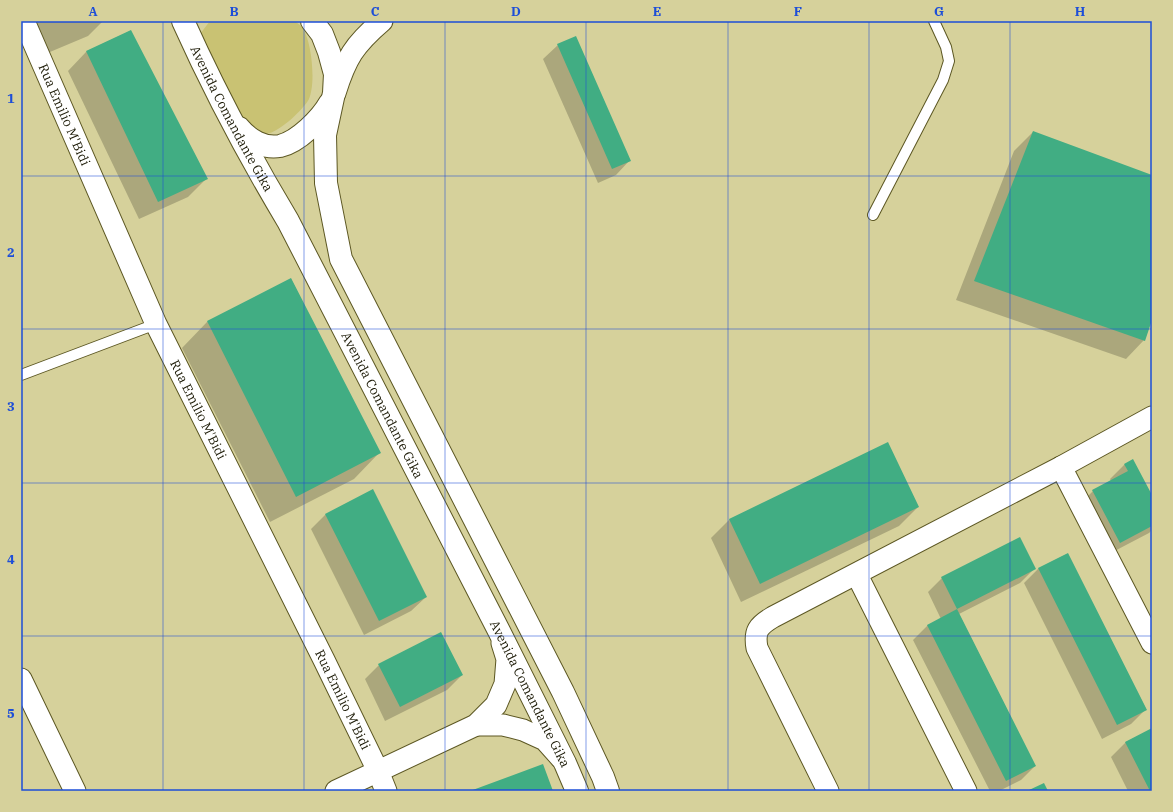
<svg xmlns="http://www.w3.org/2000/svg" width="1173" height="812" font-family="'IBM Plex Serif',serif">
  <rect width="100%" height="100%" fill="#d6d19b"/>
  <path fill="#c9c273" d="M210 21H295C297 23 300 25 302 27 312 41 316 83 309 99 304 109 281 130 270 133 264 135 255 132 249 131L236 114 200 34Z"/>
  <path fill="#0003" d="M22 21H103L88 36 38 57Z
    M130 31 206 179 188 197 139 219 68 71 86 52Z
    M558 45 630 160 616 175 598 183 543 59Z
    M1033 132 1152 177V317L1144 340 1126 359 956 300 1014 151Z
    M291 279 379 453 354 479 270 522 182 348 207 322Z
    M1133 461 1152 497V530L1149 533 1105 556 1079 505 1093 491 1111 481 1110 479 1124 465Z
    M373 491 426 597 411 611 364 635 311 529 325 515Z
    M918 507 899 526 741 602 711 538 730 519Z
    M1067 554 1146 709 1131 724 1102 739 1024 583 1038 569Z
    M1035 568 1020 583 959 614 1035 766 1021 780 999 791H990L913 640 928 625 941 619 928 592 942 578Z
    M379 665 462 675 447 690 385 721 365 679Z
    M1152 729V791H1128L1111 757 1126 742Z"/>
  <path fill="#41ad83" d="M131 30 208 179 158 202 86 51Z
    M576 36 631 161 612 169 557 44Z
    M1033 131 1152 175V320L1145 341 974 281Z
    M291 278 381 453 296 497 207 321Z
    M888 442 919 507 760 584 729 519Z
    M1133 459 1152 495V526L1120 543 1092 490 1128 471 1124 464Z
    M373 489 427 597 379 621 325 514Z
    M1020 537 1036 569 957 609 941 577Z
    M1068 553 1147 710 1117 725 1038 568Z
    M957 609 1036 766 1006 781 927 625Z
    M441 632 463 675 400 707 378 664Z
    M1152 728V791H1150L1125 742Z
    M543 764 553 791H470Z
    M1044 783 1048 791H1027Z"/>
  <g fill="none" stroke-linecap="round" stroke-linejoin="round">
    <g stroke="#5c5723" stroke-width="12">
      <path id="lane" d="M873 215 943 80 949 61 946 47 934 21
        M21 375 156 324"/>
    </g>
    <g stroke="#5c5723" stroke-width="23">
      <g id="street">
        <path id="s1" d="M24 21 156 324 324 660 378 771 386 791"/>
        <path d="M335 93C346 58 354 45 382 21"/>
        <path d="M1061 467 1152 643"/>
        <path d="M857 575 966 791"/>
        <path d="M21 679 75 791"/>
        <path d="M476 725H503L523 730 545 740 561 758"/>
        <path d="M336 791 476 725 496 705 505 684 507 659 502 643"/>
        <path d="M828 791 757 648C754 631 758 626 773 617L1061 467 1152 417"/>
      </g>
    </g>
    <g stroke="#5c5723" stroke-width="24">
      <g id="secondary">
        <path id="s2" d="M183 21C214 90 249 156 288 221L499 631 565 763 577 791"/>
        <path d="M312 21 322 34 329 52 335 74 334 93 325 135 326 183 341 259 563 692 603 777 608 791"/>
        <path d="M239 128C249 140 264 149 280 146 298 142 321 119 330 103"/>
      </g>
    </g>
    <use href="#lane" stroke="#fff" stroke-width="10"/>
    <use href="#street" stroke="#fff" stroke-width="21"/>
    <use href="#secondary" stroke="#fff" stroke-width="22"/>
  </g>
  <path fill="none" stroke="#1d4ed8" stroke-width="1" stroke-opacity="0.55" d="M163 21V791M304 21V791M445 21V791M586 21V791M728 21V791M869 21V791M1010 21V791M21 176H1152M21 329H1152M21 483H1152M21 636H1152"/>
  <g text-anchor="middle" stroke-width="3" stroke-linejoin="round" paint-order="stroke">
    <g font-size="13" fill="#1c1a06" stroke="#d6d19b">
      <text dy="5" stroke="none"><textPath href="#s1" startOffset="102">Rua Emilio M'Bidi</textPath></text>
      <text dy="5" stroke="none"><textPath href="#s2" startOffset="109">Avenida Comandante Gika</textPath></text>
      <text dy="5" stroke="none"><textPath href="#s2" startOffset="433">Avenida Comandante Gika</textPath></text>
      <text dy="5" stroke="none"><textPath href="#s1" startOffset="426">Rua Emilio M'Bidi</textPath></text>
      <text dy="5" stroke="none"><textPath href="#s2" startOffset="757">Avenida Comandante Gika</textPath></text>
      <text dy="5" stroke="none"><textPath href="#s1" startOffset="750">Rua Emilio M'Bidi</textPath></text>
    </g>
  </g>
  <rect width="1173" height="812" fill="none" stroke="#d6d19b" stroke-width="44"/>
  <rect x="22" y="22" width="1129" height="768" fill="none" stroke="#1d4ed8" stroke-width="1.5"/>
  <g font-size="13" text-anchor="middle" font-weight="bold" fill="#1d4ed8">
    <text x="93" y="16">A</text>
    <text x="234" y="16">B</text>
    <text x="375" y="16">C</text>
    <text x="516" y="16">D</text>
    <text x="657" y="16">E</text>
    <text x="798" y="16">F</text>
    <text x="939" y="16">G</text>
    <text x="1080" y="16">H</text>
    <text x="11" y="103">1</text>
    <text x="11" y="257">2</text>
    <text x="11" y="411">3</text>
    <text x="11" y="564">4</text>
    <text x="11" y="718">5</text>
  </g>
</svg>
